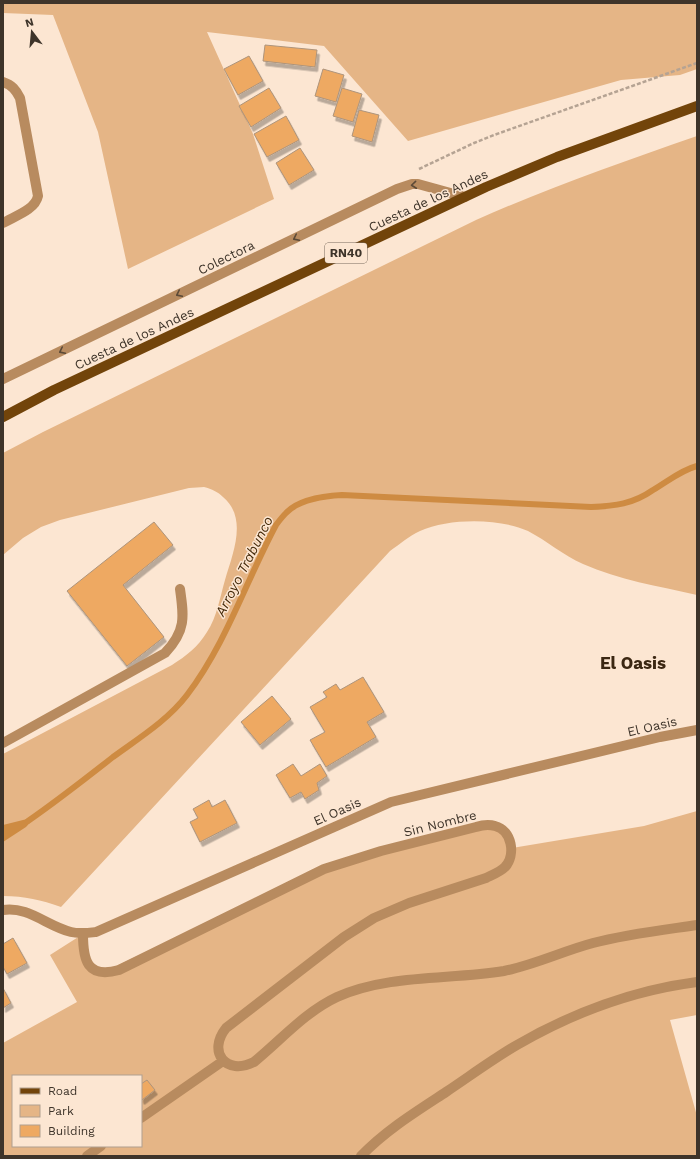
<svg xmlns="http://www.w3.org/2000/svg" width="700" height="1159" font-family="'Work Sans',sans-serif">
  <defs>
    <filter id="shadow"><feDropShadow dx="2.5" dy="4.5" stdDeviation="0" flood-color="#0004"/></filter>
  </defs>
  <rect width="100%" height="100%" fill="#fce6d2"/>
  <path fill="#e5b586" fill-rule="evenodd" d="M3 3H697V69L680 75 621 80 408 141 324 46 207 32 253 134 274 199 128 269 98 132 53 15 3 13Z
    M697 136V595C658 586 619 580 583 564 563 555 547 541 528 531 499 518 449 518 420 531 409 536 400 544 390 551L61 907C41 900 25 896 3 896V754L172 665C186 656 198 647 207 632 217 617 220 597 225 580 233 553 248 518 223 497 218 492 212 489 204 487 200 487 194 488 189 488L60 520 41 527 23 538 3 555V453L43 432 476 220C548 188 622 162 697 136Z
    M697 811V1015L670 1020 697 1116V1156H3V1043L77 1002 50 955 83 934 84 954 103 972 324 869 496 826 512 848 644 826ZM13 1076H141V1146H13Z"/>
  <path fill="#ce8b42" d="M35 817 26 827 3 842V825Z"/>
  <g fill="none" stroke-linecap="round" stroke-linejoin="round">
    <path stroke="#ce8b42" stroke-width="6" d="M28 821C57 801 85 779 113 757 139 738 168 720 187 695 226 644 246 581 276 525 279 521 282 517 286 513 299 499 324 496 342 495L591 507C615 506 633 504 653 490 667 482 681 470 697 466"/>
  </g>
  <path fill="#eea962" stroke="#ad947c" filter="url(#shadow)" d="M265 45 317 50 315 67 263 61Z
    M249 56 263 81 238 95 224 69Z
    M323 69 344 75 336 102 315 96Z
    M269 88 281 108 251 127 239 106Z
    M342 88 362 94 353 122 333 116Z
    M359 110 379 115 372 142 352 136Z
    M286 116 299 140 267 157 254 134Z
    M300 148 314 170 289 185 276 163Z
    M154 522 173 545 123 585 164 637 127 666 67 591Z
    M363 677 384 712 367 722 376 737 326 767 310 740 325 732 310 707 327 697 323 692 336 684 340 690Z
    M272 696 291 719 260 745 241 722Z
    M293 764 301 776 320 764 327 776 317 783 319 790 305 799 301 792 290 798 276 775Z
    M209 800 212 807 225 800 237 823 200 842 190 822 198 818 193 809Z
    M13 938 27 963 7 974 3 967V944Z
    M3 988 11 1003 3 1008Z
    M147 1080 155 1090 142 1100 141 1098V1084Z"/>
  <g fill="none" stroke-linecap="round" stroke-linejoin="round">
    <path stroke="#b5a393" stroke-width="2.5" stroke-dasharray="4 2" stroke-linecap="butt" d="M419 169 474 143 494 135 697 63"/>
    <path stroke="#b88b5f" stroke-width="10" d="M3 82C12 85 16 90 20 98L38 196C35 210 15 216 3 223
      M3 379 397 189 412 184H418L465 197
      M3 743 165 653C186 631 184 617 180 589
      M3 910C28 906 47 926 71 932 79 934 87 933 96 932L391 802 660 737 697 730
      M83 934C83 960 87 979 119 970L324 869 381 851 476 827C482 825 489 824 495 826 512 830 516 855 505 867 500 872 492 875 486 878L409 903 374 918 344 937 226 1028C207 1052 226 1076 254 1062 281 1040 305 1012 337 997 389 974 449 980 504 971 534 965 563 951 593 943 627 934 663 930 697 925
      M141 1118 223 1061
      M87 1156 101 1146
      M361 1156C386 1130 417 1111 446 1092 470 1076 493 1059 517 1045 572 1013 635 990 697 982"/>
    <path stroke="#72440a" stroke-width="10" d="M3 417 54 390 486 187 557 157 697 106"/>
  </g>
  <defs><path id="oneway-chevron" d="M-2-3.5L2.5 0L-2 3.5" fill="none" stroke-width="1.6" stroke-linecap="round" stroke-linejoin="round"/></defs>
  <g stroke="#5c4a37">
    <use href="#oneway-chevron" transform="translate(414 185) rotate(174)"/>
    <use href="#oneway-chevron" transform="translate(296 238) rotate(154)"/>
    <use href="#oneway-chevron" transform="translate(179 294) rotate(154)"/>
    <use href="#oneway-chevron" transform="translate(62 351) rotate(154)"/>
  </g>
  <g text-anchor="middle" stroke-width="3" stroke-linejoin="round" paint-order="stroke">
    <rect fill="#fce6d2" stroke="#77695c" stroke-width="1" x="325" y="243" width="42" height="20" rx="3"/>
    <g font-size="12" font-weight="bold" fill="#3e342a">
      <text x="346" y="257">RN40</text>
    </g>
    <g font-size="13" fill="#3e342a" stroke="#fce6d2">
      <text transform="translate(428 200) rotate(-25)" y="5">Cuesta de los Andes</text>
      <text transform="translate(226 257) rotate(-26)" y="5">Colectora</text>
      <text transform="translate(134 338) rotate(-25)" y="5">Cuesta de los Andes</text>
      <text transform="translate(652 726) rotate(-13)" y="5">El Oasis</text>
      <text transform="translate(337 811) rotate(-24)" y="5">El Oasis</text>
      <text transform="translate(440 823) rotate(-14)" y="5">Sin Nombre</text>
    </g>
    <g font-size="14" font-style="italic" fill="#442909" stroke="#fce6d2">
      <text transform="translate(244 566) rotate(-63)" y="5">Arroyo Trabunco</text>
    </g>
    <g font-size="17" font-weight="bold" fill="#3b2712" stroke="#fce6d2">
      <text x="633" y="669">El Oasis</text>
    </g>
  </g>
  <rect width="700" height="1159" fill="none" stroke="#3e342a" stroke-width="8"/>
  <rect x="12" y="1075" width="130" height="72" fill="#fce6d2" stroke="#b09f8f"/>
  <rect x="20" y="1088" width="20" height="6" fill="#72440a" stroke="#b09f8f"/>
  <text x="48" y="1095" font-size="12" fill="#3e342a">Road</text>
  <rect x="20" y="1105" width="20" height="12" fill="#e5b586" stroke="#b09f8f"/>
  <text x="48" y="1115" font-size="12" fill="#3e342a">Park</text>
  <rect x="20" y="1125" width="20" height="12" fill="#eea962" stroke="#b09f8f"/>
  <text x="48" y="1135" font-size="12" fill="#3e342a">Building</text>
  <g transform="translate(32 32) rotate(344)" stroke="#fce6d2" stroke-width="3" paint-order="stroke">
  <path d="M0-3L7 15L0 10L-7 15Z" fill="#3e342a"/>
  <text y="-6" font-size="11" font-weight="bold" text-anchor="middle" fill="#3e342a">N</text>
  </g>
</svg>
